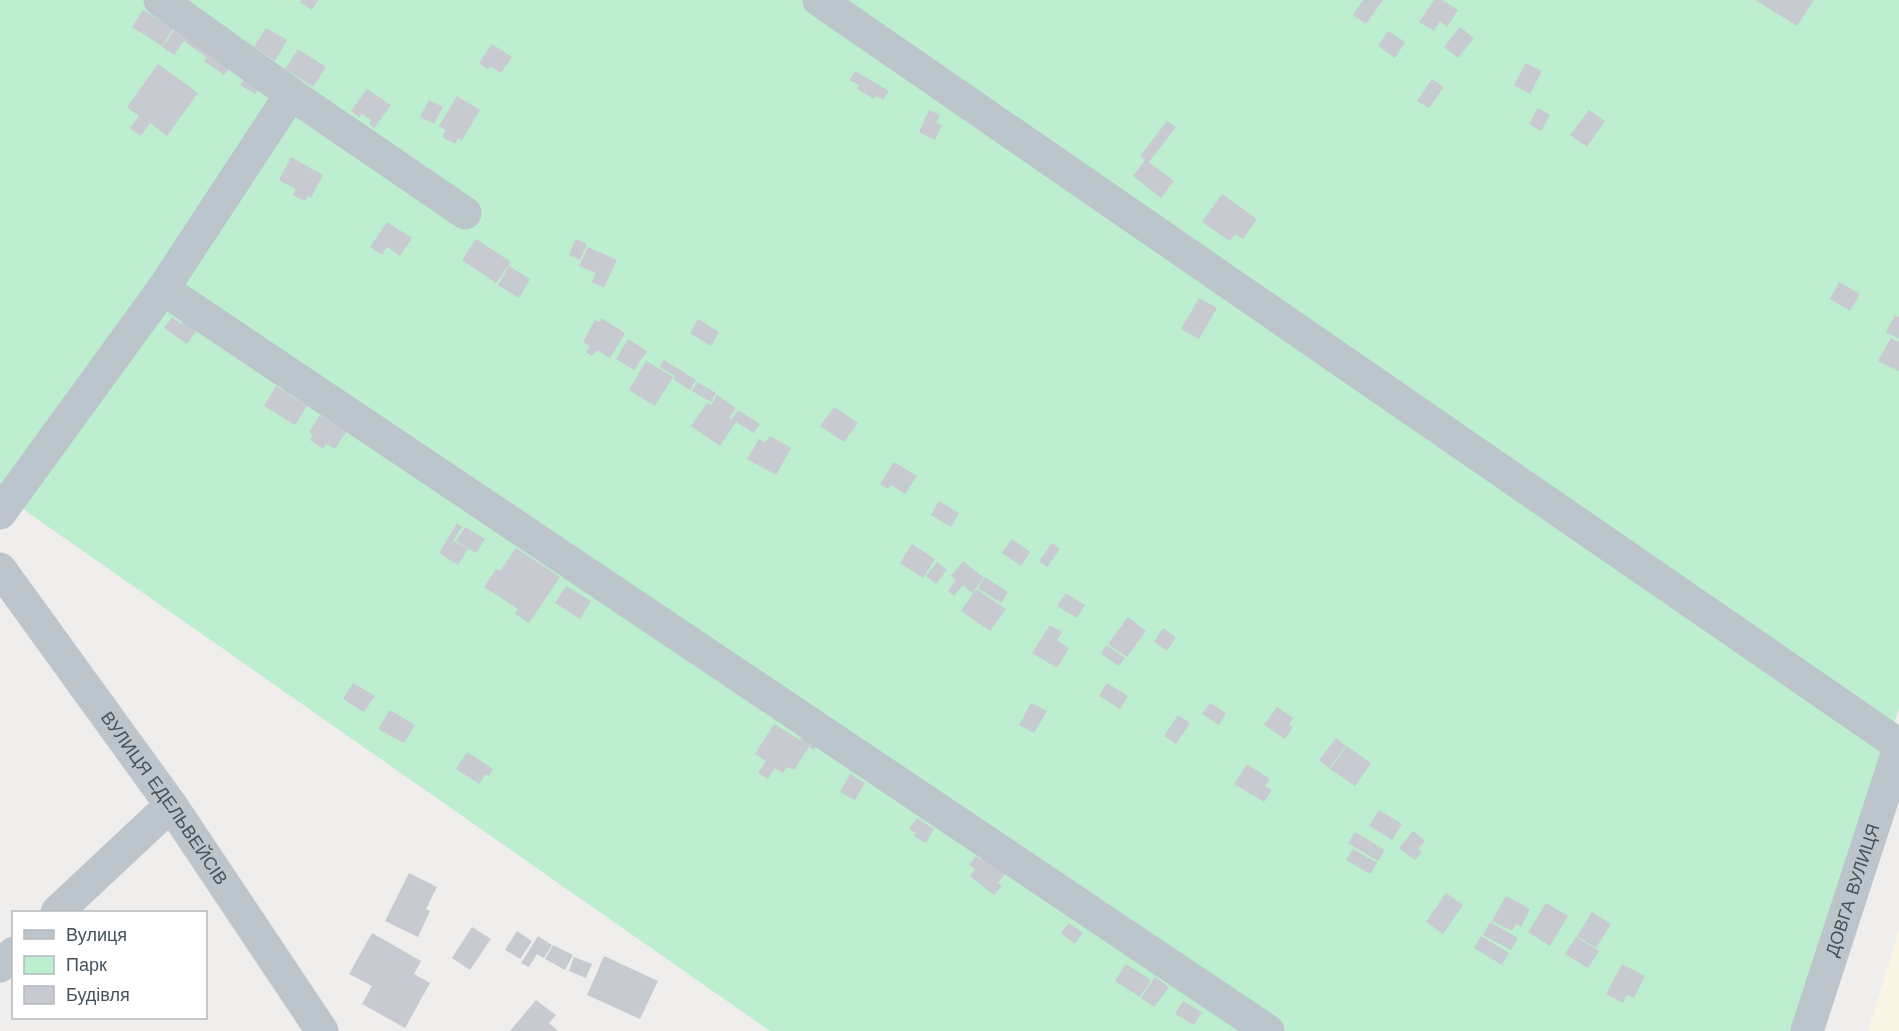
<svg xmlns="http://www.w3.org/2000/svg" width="1899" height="1031" font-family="'Work Sans',sans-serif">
  <rect width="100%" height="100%" fill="#f0eded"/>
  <path fill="#fbf5e6" d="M1899 929V1031H1868Z"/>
  <path fill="#bceecf" d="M0 0H1899V708L1794 1031H770L0 493Z"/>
  <path fill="#c7cad0" d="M301 0H318L312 10 300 2Z
    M1363 0H1383L1366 24 1353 15Z
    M1434 0H1442L1458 10 1447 27 1440 21 1434 31 1419 22Z
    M1755 0H1814L1797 26Z
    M143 10 173 29 162 46 132 27Z
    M1460 27 1474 38 1458 58 1444 47Z
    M266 28 287 40 275 61 254 47Z
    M174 31 187 40 193 32 234 62 224 75 204 61 207 58 184 41 174 55 162 47Z
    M1388 31 1405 42 1395 58 1378 46Z
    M492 44 512 57 501 73 490 66 488 69 479 63Z
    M298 49 326 67 313 87 285 69Z
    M1526 63 1542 71 1530 94 1514 85Z
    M158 64 198 93 167 136 150 123 141 136 130 128 139 116 127 107Z
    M855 71 889 91 883 100 876 96 874 99 857 89 859 85 849 80Z
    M248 74 263 83 255 94 240 85Z
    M1432 79 1444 87 1429 108 1417 101Z
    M367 89 391 105 374 128 369 124 371 120 362 114 359 117 351 111Z
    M457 96 480 110 462 140 458 138 455 144 442 137 446 130 439 126Z
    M429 100 443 107 434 124 420 117Z
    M1538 108 1550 115 1541 131 1529 124Z
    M929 110 940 115 936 123 942 125 935 140 919 132Z
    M1589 110 1605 121 1587 147 1570 135Z
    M1167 121 1176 127 1149 162 1174 181 1161 198 1133 176 1145 160 1140 156Z
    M291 157 323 175 311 198 308 196 305 201 293 195 296 189 279 180Z
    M1222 194 1257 219 1243 239 1235 234 1230 241 1202 222Z
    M387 222 412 238 400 256 387 247 382 255 370 247Z
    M476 239 511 262 496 283 462 260Z
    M576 239 587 244 580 260 569 255Z
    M588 247 617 260 604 288 592 282 596 273 579 266Z
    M509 266 530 279 519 298 498 285Z
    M1839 282 1860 294 1850 311 1830 299Z
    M1199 298 1217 308 1199 339 1181 329Z
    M1895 315 1899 317V339L1886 332Z
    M172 317 181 324 184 320 198 329 187 344 164 328Z
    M601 318 625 333 610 358 597 350 592 356 586 352 590 346 583 342 595 320 599 322Z
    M698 319 719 332 711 346 690 333Z
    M1891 338 1899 342V371L1878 361Z
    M628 339 647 351 634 370 616 359Z
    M664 360 696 380 690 390 674 380 675 376 660 367Z
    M646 361 673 377 655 406 629 390Z
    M697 382 716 393 711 402 692 391Z
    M276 386 307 406 295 425 264 406Z
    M717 395 736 408 729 418 731 420 738 410 760 424 754 433 736 422 720 446 691 426 707 403 711 405Z
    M834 407 858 423 844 442 820 426Z
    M320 415 346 432 335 449 326 444 323 449 310 440 313 434 309 432Z
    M770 436 791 448 776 475 747 459 759 439 765 443Z
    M894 462 917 476 905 494 891 485 888 489 880 484Z
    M939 501 959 513 951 527 931 515Z
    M457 523 462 527 453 541 468 549 458 565 439 553Z
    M465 527 485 539 476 553 456 541Z
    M1012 539 1030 552 1021 566 1002 553Z
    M1052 543 1060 549 1047 567 1039 561Z
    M912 544 935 559 923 578 900 563Z
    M516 548 560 577 529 623 515 614 518 609 484 587 496 569 500 571Z
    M963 561 984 578 972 593 963 585 954 596 948 591 956 580 951 576Z
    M937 562 947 570 936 584 926 576Z
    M985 577 1008 592 1001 603 978 588Z
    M566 586 591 601 580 619 555 603Z
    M976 589 1006 609 990 631 961 611Z
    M1066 593 1085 605 1077 618 1057 606Z
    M1128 617 1146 631 1127 657 1108 644Z
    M1050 625 1062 632 1057 640 1069 648 1057 668 1032 653Z
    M1163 628 1176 637 1167 651 1154 642Z
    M1106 645 1125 658 1119 666 1101 654Z
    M353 683 375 696 364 712 343 699Z
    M1107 683 1128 696 1120 709 1099 696Z
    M1031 703 1047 711 1034 733 1019 725Z
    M1210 703 1226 713 1219 725 1202 714Z
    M1277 707 1293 718 1289 725 1293 727 1285 739 1264 725Z
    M390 710 415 725 404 743 378 729Z
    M1178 715 1190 723 1176 744 1164 736Z
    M774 724 800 740 803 734 818 743 814 750 809 747 794 770 787 767 783 773 775 768 768 779 758 773 766 761 755 754Z
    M1336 738 1346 746 1329 768 1319 760Z
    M1347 746 1371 763 1355 786 1330 769Z
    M467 752 493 769 489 776 486 774 479 784 456 769Z
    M1247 764 1270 779 1265 786 1272 790 1264 802 1234 784Z
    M850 774 865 783 855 800 840 792Z
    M1379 810 1402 824 1392 840 1369 826Z
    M917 818 934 829 926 843 914 836 916 833 909 829Z
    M1413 831 1425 841 1418 849 1422 852 1415 860 1399 848Z
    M1355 832 1385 850 1378 861 1348 843Z
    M1353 849 1377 863 1370 874 1346 860Z
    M976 856 980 860 983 856 1005 874 998 883 1002 886 994 895 970 876 975 869 969 865Z
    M409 873 437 887 426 909 430 911 418 937 385 921Z
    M1446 893 1463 905 1443 934 1426 922Z
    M1506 896 1530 909 1521 927 1516 924 1512 931 1492 921Z
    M1546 903 1568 916 1550 946 1528 932Z
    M1592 912 1611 924 1596 948 1577 936Z
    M1490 922 1518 938 1511 950 1483 935Z
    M1069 923 1083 933 1075 944 1061 933Z
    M472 927 491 939 470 970 452 958Z
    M517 931 532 941 520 959 505 950Z
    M372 933 421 961 414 974 430 983 405 1028 362 1004 372 986 349 974Z
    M538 936 552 945 544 958 537 954 529 967 521 963Z
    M1481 936 1509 953 1502 965 1474 948Z
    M1576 937 1599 951 1588 968 1565 954Z
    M553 945 573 955 565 970 545 959Z
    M604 956 658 981 640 1019 587 995Z
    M574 957 592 964 586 978 569 971Z
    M1126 964 1151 980 1140 997 1115 981Z
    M1622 964 1645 976 1634 998 1627 995 1623 1003 1606 994Z
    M1155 977 1169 987 1154 1007 1141 998Z
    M536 1000 556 1015 549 1023 558 1031H510Z
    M1183 1001 1202 1012 1194 1025 1175 1014Z"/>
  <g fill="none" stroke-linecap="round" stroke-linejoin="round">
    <g stroke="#bcc5cc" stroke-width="33">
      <path d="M160 0 291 94"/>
      <path d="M819 0 1899 745"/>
      <path d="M163 289 291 94 465 213"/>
      <path d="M0 513 163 289 1268 1031"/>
      <path id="s1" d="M0 569 171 805 322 1031"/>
      <path d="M57 912 171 805"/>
      <path d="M0 966 14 953"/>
      <path id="s2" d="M1807 1031 1899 748"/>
    </g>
  </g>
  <g text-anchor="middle" stroke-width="6" stroke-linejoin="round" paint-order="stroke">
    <g font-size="18" fill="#46515a" stroke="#fff">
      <text dy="6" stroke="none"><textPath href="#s1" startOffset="282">ВУЛИЦЯ ЕДЕЛЬВЕЙСІВ</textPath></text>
      <text dy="6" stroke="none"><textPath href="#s2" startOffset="148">ДОВГА ВУЛИЦЯ</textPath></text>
    </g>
  </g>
  <rect x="12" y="911" width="195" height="108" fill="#ffffff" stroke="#b5b9bd" stroke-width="1.5"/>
  <rect x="24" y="930" width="30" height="9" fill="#bcc5cc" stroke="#b5b9bd" stroke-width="1.5"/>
  <text x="66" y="941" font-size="18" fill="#46515a">Вулиця</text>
  <rect x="24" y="956" width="30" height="18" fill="#bceecf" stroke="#b5b9bd" stroke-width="1.5"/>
  <text x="66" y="971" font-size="18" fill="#46515a">Парк</text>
  <rect x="24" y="986" width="30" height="18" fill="#c7cad0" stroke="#b5b9bd" stroke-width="1.5"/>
  <text x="66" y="1001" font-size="18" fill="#46515a">Будівля</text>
</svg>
